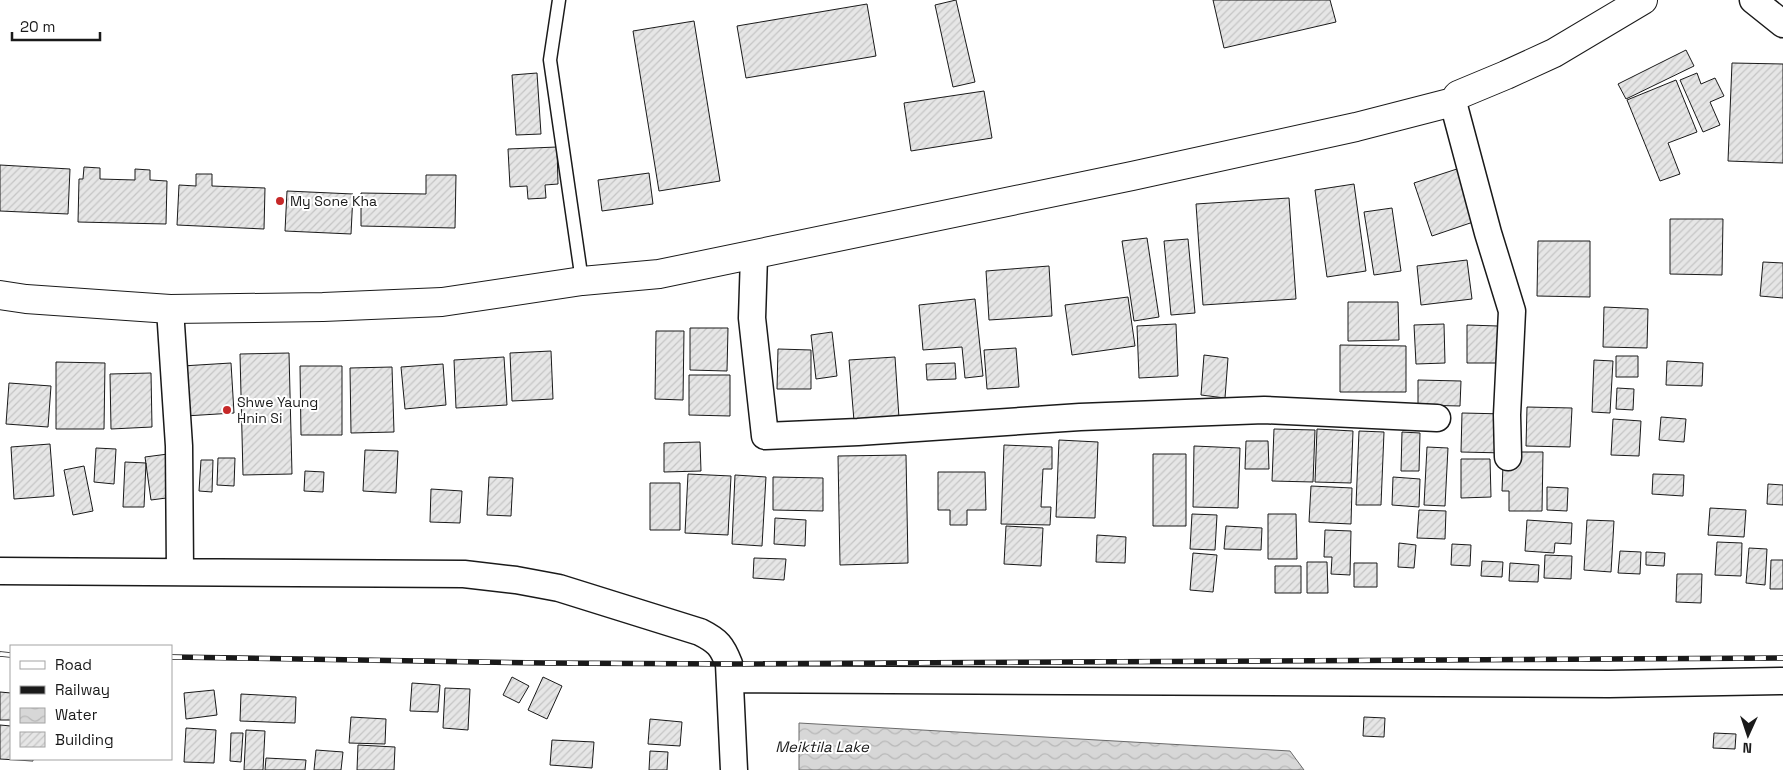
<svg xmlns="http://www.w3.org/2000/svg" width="1783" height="770" font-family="'Space Grotesk',sans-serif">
  <defs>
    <pattern id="water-waves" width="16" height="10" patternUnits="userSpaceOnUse" patternTransform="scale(1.25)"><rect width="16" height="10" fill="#d7d7d7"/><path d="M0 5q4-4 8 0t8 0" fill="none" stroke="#b8b8b8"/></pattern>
    <pattern id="building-hatch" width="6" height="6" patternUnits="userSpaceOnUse" patternTransform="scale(1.25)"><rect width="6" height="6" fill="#e6e6e6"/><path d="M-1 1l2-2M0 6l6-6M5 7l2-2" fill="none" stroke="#c5c5c5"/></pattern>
  </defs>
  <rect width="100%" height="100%" fill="#fff"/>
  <path fill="url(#water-waves)" stroke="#6a6a6a" d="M799 723 1290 751 1304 770H799Z"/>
  <path fill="url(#building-hatch)" stroke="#1a1a1a" d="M956 0 975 82 953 87 935 5Z
    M1213 0H1330L1336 22 1224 48Z
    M867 4 876 56 746 78 737 26Z
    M694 21 720 181 659 191 633 31Z
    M1686 50 1694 66 1626 99 1618 84Z
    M1732 63 1783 64V163L1728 161Z
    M537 73 541 134 516 135 512 75Z
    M1697 73 1701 84 1715 78 1724 96 1710 102 1720 125 1703 132 1680 80Z
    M1676 80 1697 132 1668 143 1680 174 1660 181 1627 100Z
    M984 91 992 138 911 151 904 103Z
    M557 147 558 184 545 185 546 198 528 199 527 186 510 187 508 149Z
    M0 165 70 169 68 214 0 211Z
    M84 167 100 168V179L135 180V169L150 170V180L167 181 166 224 78 222 79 179H83Z
    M1463 167 1482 219 1432 236 1414 183Z
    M649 173 653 204 602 211 598 180Z
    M196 174H212V186L265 188 264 229 177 225 179 185 196 186Z
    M426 175H456L455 228 361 226V193L426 194Z
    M1354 184 1366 271 1327 277 1315 190Z
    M287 191 353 194 351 234 285 231Z
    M1289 198 1296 299 1203 305 1196 204Z
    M1392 208 1401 271 1374 275 1364 212Z
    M1670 219H1723L1722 275 1670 274Z
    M1147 238 1159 317 1134 321 1122 241Z
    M1188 239 1195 313 1171 315 1164 241Z
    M1538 241H1590V297L1537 296Z
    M1467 260 1472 299 1421 305 1417 266Z
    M1763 262 1783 263V298L1760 296Z
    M1049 266 1052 316 989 320 986 271Z
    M1128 297 1135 346 1072 355 1065 305Z
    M975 299 983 376 965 378 962 347 923 350 919 305Z
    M1348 302H1398L1399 340 1348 341Z
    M1604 307 1648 309 1647 348 1603 347Z
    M1176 324 1178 376 1139 378 1137 326Z
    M1444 324 1445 363 1416 364 1414 325Z
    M1467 325 1498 326V363H1467Z
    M690 328H728L727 371 690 370Z
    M656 331H684L683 400 655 399Z
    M832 332 837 376 816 379 811 335Z
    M1340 345 1406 346V392H1340Z
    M1016 348 1019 387 987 389 984 350Z
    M778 349 811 350V389H777Z
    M551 351 553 399 512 401 510 353Z
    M289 353 292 474 243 475 240 354Z
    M1204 355 1228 358 1225 398 1201 395Z
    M1616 356H1638V377H1616Z
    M504 357 507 405 456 408 454 360Z
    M895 357 899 418 854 421 849 360Z
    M1594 360 1613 361 1610 413 1592 412Z
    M1667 361 1703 363 1702 386 1666 385Z
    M56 362 105 363 104 429H56Z
    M231 363 234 413 185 416 182 366Z
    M955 363 956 379 927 380 926 364Z
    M443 364 446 405 405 409 401 367Z
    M300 366H342V435H301Z
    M392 367 394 432 351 433 350 368Z
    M151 373 152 427 111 429 110 374Z
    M689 375H730V416L689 415Z
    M1418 380 1461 381 1460 406 1418 405Z
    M9 383 51 386 48 427 6 424Z
    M1617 388 1634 389 1633 410 1616 409Z
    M1527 407 1572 408 1570 447 1526 446Z
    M1462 413 1506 414 1505 453 1461 452Z
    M1661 417 1686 419 1684 442 1659 440Z
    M1613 419 1641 421 1639 456 1611 455Z
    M1274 429 1315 430 1313 482 1272 481Z
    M1317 429 1353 431 1351 483 1315 482Z
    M1359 431 1384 432 1381 505H1356Z
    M1402 432 1420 433 1419 471H1401Z
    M1059 440 1098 442 1095 518 1056 517Z
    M1246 441H1268L1269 469H1245Z
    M700 442 701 471 664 472V443Z
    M50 444 54 496 14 499 11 447Z
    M1004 445 1052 447V469H1043L1041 507H1051L1050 525 1001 524Z
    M1194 446 1240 448 1238 508 1193 507Z
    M1427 447 1448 448 1445 506 1424 505Z
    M96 448 116 449 114 484 94 482Z
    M365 450 398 451 396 493 363 491Z
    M1510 452H1543L1542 511H1509V491H1502L1503 465Z
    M168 454 174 497 151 500 145 457Z
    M1153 454H1186V526H1153Z
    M906 455 908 563 840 565 838 456Z
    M218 458H235L234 486 217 485Z
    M1461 459H1490L1491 497 1461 498Z
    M201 460H213L212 492 199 491Z
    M125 462 146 463 144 507H123Z
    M84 466 93 511 73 515 64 470Z
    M305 471 324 472 323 492 304 491Z
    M938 472H985L986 510H967V525H950V510H938Z
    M688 474 731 476 728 535 685 533Z
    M1653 474 1684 475 1683 496 1652 494Z
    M735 475 766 477 762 546 732 544Z
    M489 477 513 478 511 516 487 515Z
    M773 477 823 478V511L773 510Z
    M1393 477 1420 479 1419 507 1392 505Z
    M650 483H680V530H650Z
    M1768 484 1783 485V505L1767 504Z
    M1311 486 1352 488 1351 524 1309 522Z
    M1547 487 1568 488 1567 511 1547 510Z
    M431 489 462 491 460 523 430 522Z
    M1710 508 1746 510 1744 537 1708 535Z
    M1419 510 1446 511 1445 539 1417 538Z
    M1192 514 1217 515 1215 550 1190 549Z
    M1268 514H1296L1297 559H1268Z
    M775 518 806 520 805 546 774 544Z
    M1527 520 1572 523 1571 544 1555 543 1554 553 1525 551Z
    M1587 520 1614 521 1611 572 1584 570Z
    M1006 526 1043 528 1041 566 1004 564Z
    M1226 526 1262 528 1261 550 1224 549Z
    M1325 530 1351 531 1350 575 1331 574 1332 557H1324Z
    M1097 535 1126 537 1125 563 1096 562Z
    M1717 542 1742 543 1741 576 1715 575Z
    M1399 543 1416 545 1414 568 1398 567Z
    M1452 544 1471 545 1470 566 1451 565Z
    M1749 548 1767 549 1765 585 1746 583Z
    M1620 551 1641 552 1640 574 1618 573Z
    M1646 552 1665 553 1664 566 1646 565Z
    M1193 553 1217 555 1213 592 1190 590Z
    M1545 555 1572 556 1571 579 1544 578Z
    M754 558 786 559 784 580 753 578Z
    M1771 560H1783V589H1770Z
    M1482 561 1503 562 1502 577 1481 576Z
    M1307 562H1327L1328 593H1307Z
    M1354 563H1377V587H1354Z
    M1510 563 1539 565 1538 582 1509 581Z
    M1275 566H1301V593H1275Z
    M1677 574H1702L1701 603 1676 602Z
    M512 677 529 686 519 703 503 695Z
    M543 677 562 686 547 719 528 710Z
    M412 683 440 685 438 712 410 711Z
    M445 688 470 689 468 730 443 728Z
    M214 690 217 715 186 719 184 693Z
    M0 692 11 693V720H0Z
    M241 694 296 697 295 723 240 721Z
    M351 717 386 719 385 744 349 743Z
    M1364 717 1385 718 1384 737 1363 736Z
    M650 719 682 722 680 746 648 744Z
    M0 725 11 726V759H33V761L0 759Z
    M186 728 216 730 214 763 184 762Z
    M246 730 265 731 263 770H244Z
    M231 733H243L241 762 230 761Z
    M1714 733 1736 734 1735 749 1713 748Z
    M552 740 594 742 592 768 550 765Z
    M358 745 395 747 394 770H357Z
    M316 750 343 752 341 770H314Z
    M650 751 668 752 667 770H649Z
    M266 758 306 760 305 770H265Z"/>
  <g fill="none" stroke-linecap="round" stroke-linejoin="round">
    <g stroke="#1a1a1a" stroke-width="15">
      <path id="service" d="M559 0 550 60 582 281"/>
    </g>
    <g stroke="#1a1a1a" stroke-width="29">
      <path id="minor" d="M1753 0 1783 24
        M1453 102 1488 233 1512 311 1507 415 1508 457
        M754 256 752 318 765 436 858 432 1080 417 1264 410 1437 418
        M170 309 179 446 180 571
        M0 571 464 574 516 580 559 588 700 632C718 641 722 646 729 664L734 770
        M730 679 1609 684 1783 681"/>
    </g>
    <g stroke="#1a1a1a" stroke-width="30">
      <path id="trunk" d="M0 295 26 299 170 309 323 307 442 302 582 281 659 274 1132 176 1356 127 1453 102 1458 95 1506 75 1554 53 1643 0"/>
    </g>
    <use href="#service" stroke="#fff" stroke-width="12"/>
    <use href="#minor" stroke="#fff" stroke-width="26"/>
    <use href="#trunk" stroke="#fff" stroke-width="28"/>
    <g stroke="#1a1a1a" stroke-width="5.5">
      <path id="rail" d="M0 654 11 655
        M171 657 546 663 729 664 1783 658"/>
    </g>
    <use href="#rail" stroke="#fff" stroke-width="4" stroke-dasharray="11" stroke-linecap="butt"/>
  </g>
  <g fill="#c62828" stroke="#fff" stroke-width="2">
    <circle cx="280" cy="201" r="5"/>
    <circle cx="227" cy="410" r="5"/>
  </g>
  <g text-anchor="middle" stroke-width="4" stroke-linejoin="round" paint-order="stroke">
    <g font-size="14" fill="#1a1a1a" stroke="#fff" text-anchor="start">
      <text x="290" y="206">My Sone Kha</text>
      <text x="237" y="407">Shwe Yaung<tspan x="237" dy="16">Hnin Si</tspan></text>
    </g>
    <g font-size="15" font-style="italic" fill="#1a1a1a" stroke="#fff">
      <text x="822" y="752">Meiktila Lake</text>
    </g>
  </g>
  <rect x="10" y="645" width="162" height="115" fill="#ffffff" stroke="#a3a3a3"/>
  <rect x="20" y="661" width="25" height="8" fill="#ffffff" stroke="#a3a3a3"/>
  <text x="55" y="670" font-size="15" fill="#1a1a1a">Road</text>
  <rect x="20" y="686" width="25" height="8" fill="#1a1a1a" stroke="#a3a3a3"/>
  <text x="55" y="695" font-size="15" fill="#1a1a1a">Railway</text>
  <rect x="20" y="708" width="25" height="15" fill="url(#water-waves)" stroke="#a3a3a3"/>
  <text x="55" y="720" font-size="15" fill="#1a1a1a">Water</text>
  <rect x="20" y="732" width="25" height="15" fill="url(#building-hatch)" stroke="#a3a3a3"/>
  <text x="55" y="745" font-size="15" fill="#1a1a1a">Building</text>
  <g transform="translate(1748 735) rotate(183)" stroke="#ffffff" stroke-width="4" paint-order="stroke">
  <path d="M0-4L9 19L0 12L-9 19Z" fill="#1a1a1a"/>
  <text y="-8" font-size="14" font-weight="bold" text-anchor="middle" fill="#1a1a1a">N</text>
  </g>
  <path d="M12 32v8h88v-8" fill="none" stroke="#1a1a1a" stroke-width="2.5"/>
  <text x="20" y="32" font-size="15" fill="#1a1a1a" stroke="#ffffff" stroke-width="4" paint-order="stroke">20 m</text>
</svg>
